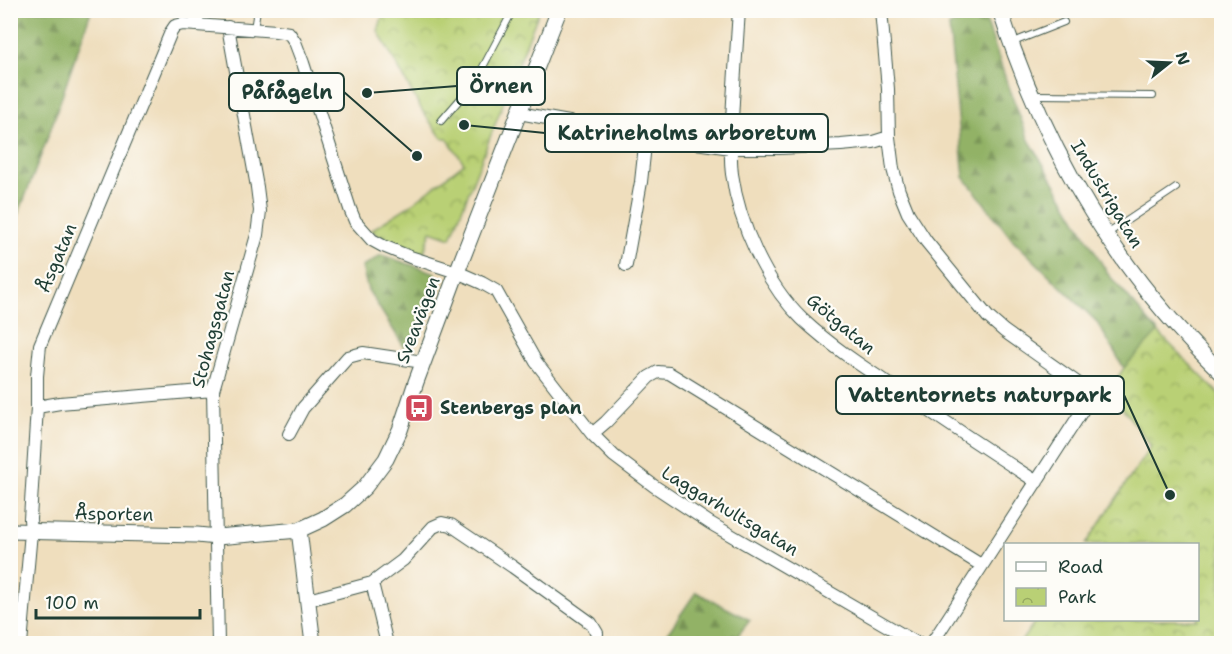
<svg xmlns="http://www.w3.org/2000/svg" width="1232" height="654" font-family="'Shantell Sans',sans-serif">
  <defs>
    <pattern id="forest-firs" width="22" height="20" patternUnits="userSpaceOnUse" patternTransform="scale(1.5)"><rect width="22" height="20" fill="#92b266"/><path d="M5 1l3.5 6h-7zM16 11l3.5 6h-7z" fill="#779255"/></pattern>
    <pattern id="park-crowns" width="20" height="18" patternUnits="userSpaceOnUse" patternTransform="scale(1.5)"><rect width="20" height="18" fill="#b9d075"/><path d="M2 6a3 3 0 1 1 6 0M12 15a3 3 0 1 1 6 0" fill="none" stroke="#96aa61"/></pattern>
  </defs>
  <rect width="100%" height="100%" fill="#fdfcf7"/>
  <filter id="ink" filterUnits="userSpaceOnUse"><feTurbulence type="fractalNoise" baseFrequency=".0167" numOctaves="2"/><feDisplacementMap in="SourceGraphic" scale="12" xChannelSelector="R" yChannelSelector="G"/><feConvolveMatrix kernelMatrix="1 2 1 2 8 2 1 2 1" color-interpolation-filters="sRGB"/></filter>
  <filter id="wash" filterUnits="userSpaceOnUse"><feTurbulence type="fractalNoise" baseFrequency=".008" numOctaves="4" result="noise"/><feDisplacementMap in="SourceGraphic" scale="24" xChannelSelector="R" yChannelSelector="G"/><feGaussianBlur stdDeviation="1.35" result="paint"/><feColorMatrix in="noise" values="0 0 0 0 0 0 0 0 0 0 0 0 0 0 0 0 0 1.4 0 .05"/><feComposite in="paint" operator="in"/></filter>
  <g filter="url(#wash)">
    <rect width="100%" height="100%" fill="#efdebd"/>
    <path fill="url(#forest-firs)" stroke="#58784d" stroke-width="1.5" d="M11 10 91 11 49 134 11 234Z
      M968 11H983L1006 80 1029 140 1108 274 1158 332 1124 368 1097 322 1011 238 964 177 949 26 970 18Z
      M381 255 436 273 408 353 368 290 362 267Z
      M696 592 750 620 732 643H661Z"/>
    <path fill="url(#park-crowns)" stroke="#6c8654" stroke-width="1.5" d="M384 11H539L451 238 431 231 423 255 393 245 371 230 409 206 464 163 447 138H442L423 112 378 31Z
      M1158 332 1221 396V643H1020L1036 620H1198V544H1086L1151 446 1109 390 1124 368Z"/>
  </g>
  <g filter="url(#ink)">
    <g fill="none" stroke-linecap="round" stroke-linejoin="round">
      <g stroke="#3e5549" stroke-width="8">
        <path id="service" d="M199 25 202 10
          M254 29 257 10
          M1011 43 1064 22
          M1034 95 1153 96
          M441 121 475 82 513 10
          M1107 234 1176 188"/>
      </g>
      <g stroke="#3e5549" stroke-width="14">
        <path id="minor" d="M739 10C737 41 735 71 733 101 732 125 729 150 732 174 739 224 766 284 802 319 835 350 874 374 912 399 953 427 995 455 1037 482
          M881 10 888 89 889 137 893 169 899 191 908 213 926 241 988 317 1004 331 1093 394 934 640 929 644
          M519 113 646 136 731 148H780L841 145 873 142 889 137
          M626 265 641 182 646 136
          M37 407 60 403 213 390
          M289 434 303 408 348 357 363 353 423 362
          M592 434 606 422 649 377 658 372 669 373 981 565
          M372 583 387 644
          M308 600 372 583 403 560 433 527 442 523 451 525 513 567 591 623 597 633 596 644
          M21 644 31 532 30 519 37 407V376L40 345 171 32 175 26 183 24 276 31 289 33 295 42 303 63 350 209 355 221 372 240 383 246 410 257 457 272 482 283 496 291 536 362 592 434 614 456 654 486 710 523 915 642 920 644
          M218 644 213 390 257 235 260 211 257 187 228 27"/>
      </g>
      <g stroke="#3e5549" stroke-width="17">
        <path id="tertiary" d="M1000 10C1044 148 1116 272 1222 373
          M299 530 313 644
          M10 531 197 535 217 537 299 530 323 519 345 505 365 487 386 459 400 430 416 382 457 272 559 10"/>
      </g>
      <use href="#service" stroke="#fff" stroke-width="6"/>
      <use href="#minor" stroke="#fff" stroke-width="12"/>
      <use href="#tertiary" stroke="#fff" stroke-width="15"/>
    </g>
  </g>
  <defs>
    <g id="bus-square" transform="scale(1.5)"><rect x="-9" y="-9" width="18" height="18" rx="4" fill="#d1495b" stroke="#fdfcf7"/><path d="M-5-6H5V4H4V6H2V4H-2V6H-4V4H-5ZM-3.5-4V0h7V-4ZM-3.5 1.2v1.5H-2V1.2ZM2 1.2v1.5H3.5V1.2Z" fill="#fff"/></g>
  </defs>
  <g fill-rule="evenodd">
    <use href="#bus-square" x="419" y="408"/>
  </g>
  <g text-anchor="middle" stroke-width="4.5" stroke-linejoin="round" paint-order="stroke">
    <g font-size="18" fill="#1f3d34" stroke="#fdfcf7">
      <text transform="translate(1107 194) rotate(59)" y="6">Industrigatan</text>
      <text transform="translate(57 258) rotate(-67)" y="6">Åsgatan</text>
      <text transform="translate(418 320) rotate(-69)" y="6">Sveavägen</text>
      <text transform="translate(841 324) rotate(40)" y="6">Götgatan</text>
      <text transform="translate(213 329) rotate(-75)" y="6">Stohagsgatan</text>
      <text transform="translate(730 511) rotate(31)" y="6">Laggarhultsgatan</text>
      <text transform="translate(114 514) rotate(1)" y="6">Åsporten</text>
    </g>
    <g font-size="18" font-weight="bold" fill="#1f3d34" stroke="#fdfcf7" text-anchor="start">
      <text x="440" y="414">Stenbergs plan</text>
    </g>
  </g>
  <path fill="none" stroke="#1f3d34" stroke-width="2" d="M367 93L457 86M417 156L344 92M464 125L545 133M1170 495L1124 395"/>
  <g fill="#1f3d34" stroke="#fdfcf7" stroke-width="2">
    <circle cx="367" cy="93" r="6"/>
    <circle cx="417" cy="156" r="6"/>
    <circle cx="464" cy="125" r="6"/>
    <circle cx="1170" cy="495" r="6"/>
  </g>
  <g fill="#fdfcf7" stroke="#1f3d34" stroke-width="2">
    <rect x="457" y="67" width="88" height="38" rx="6"/>
    <rect x="229" y="73" width="115" height="38" rx="6"/>
    <rect x="545" y="114" width="283" height="38" rx="6"/>
    <rect x="836" y="376" width="288" height="38" rx="6"/>
  </g>
  <g font-size="20" text-anchor="middle" font-weight="bold" fill="#1f3d34">
    <text x="501" y="93">Örnen</text>
    <text x="287" y="99">Påfågeln</text>
    <text x="687" y="140">Katrineholms arboretum</text>
    <text x="980" y="402">Vattentornets naturpark</text>
  </g>
  <rect width="1232" height="654" fill="none" stroke="#fdfcf7" stroke-width="36"/>
  <rect x="1004" y="543" width="195" height="78" fill="#fdfcf7" stroke="#a4b0a9" stroke-width="1.5"/>
  <rect x="1016" y="562" width="30" height="9" fill="#ffffff" stroke="#a4b0a9" stroke-width="1.5"/>
  <text x="1058" y="573" font-size="18" fill="#1f3d34">Road</text>
  <rect x="1016" y="588" width="30" height="18" fill="url(#park-crowns)" stroke="#a4b0a9" stroke-width="1.5"/>
  <text x="1058" y="603" font-size="18" fill="#1f3d34">Park</text>
  <g transform="translate(1169 63) rotate(72)" stroke="#fdfcf7" stroke-width="4.5" paint-order="stroke">
  <path d="M0-4.5L10 22L0 15L-10 22Z" fill="#1f3d34"/>
  <text y="-9" font-size="16" font-weight="bold" text-anchor="middle" fill="#1f3d34">N</text>
  </g>
  <path d="M36 609v9h164v-9" fill="none" stroke="#1f3d34" stroke-width="3"/>
  <text x="45" y="609" font-size="18" fill="#1f3d34" stroke="#fdfcf7" stroke-width="4.5" paint-order="stroke">100 m</text>
</svg>
